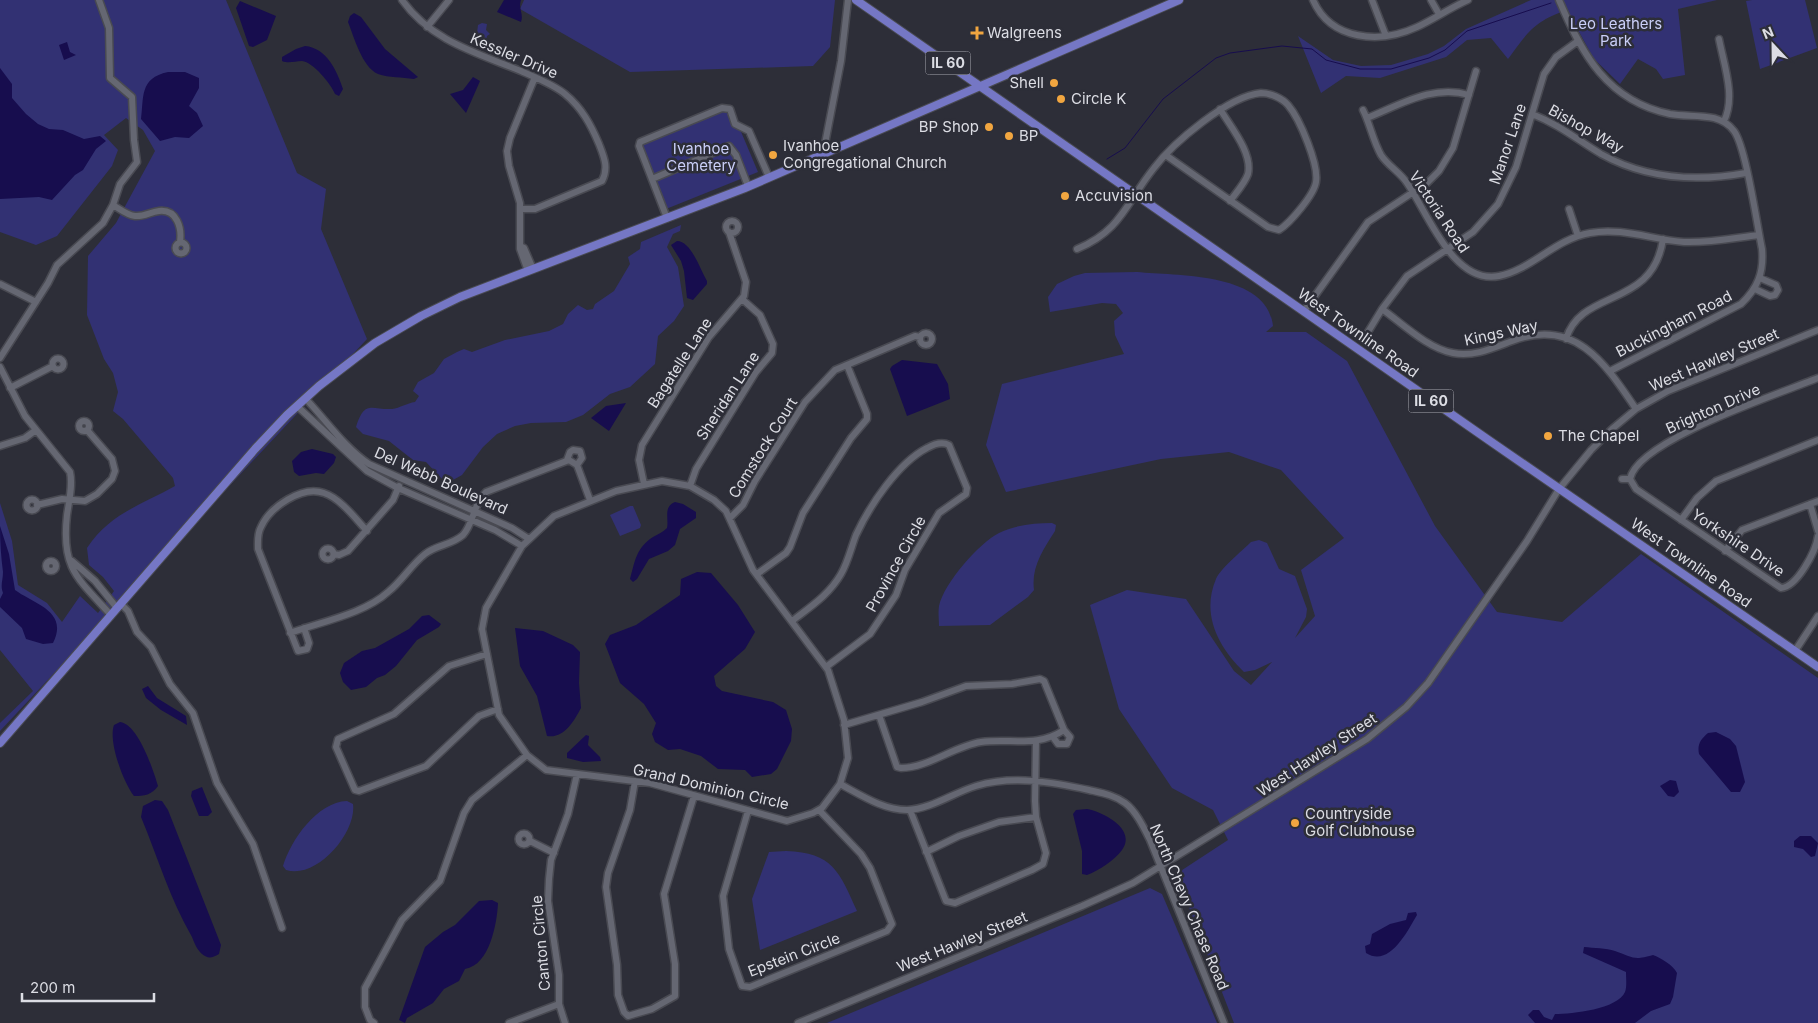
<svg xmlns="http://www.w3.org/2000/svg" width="1818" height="1023" font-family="Inter,sans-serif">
  <rect width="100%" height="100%" fill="#2d2e38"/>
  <path fill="#323173" d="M0 0H226L297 173 326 189 321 229 367 339 0 731V723L33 691 0 650V503L12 541 18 585 47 603 62 622 80 596 98 613 114 591 103 577 89 565 87 548C109 514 141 505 175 486L173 478 123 419 113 411 118 392 113 373 104 359 87 315 88 256 116 223 155 151 143 130 126 118 104 135 118 150 112 166 57 236 36 245 0 232Z
    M524 0H835L830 47 813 66 630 72 520 9Z
    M1531 0H1717L1678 9 1685 75 1663 79 1656 69 1638 59 1620 84 1594 59 1567 10C1533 22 1529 31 1508 59L1491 38 1467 40 1446 57 1380 78 1346 76 1321 93 1298 36 1333 60 1361 66 1391 65 1428 54 1444 46 1466 29Z
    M1752 0H1805L1817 48 1760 69 1746 1Z
    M482 23 487 24 486 30 490 34 487 36 486 43 477 44 473 39 477 33 478 25Z
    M731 108 758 172 666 209 642 144Z
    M681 225 680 231 673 234 667 247 678 267 684 306 674 321 658 336 655 364 630 387 610 394 583 415 566 422 531 423 515 426 497 434 483 447 462 475 453 480H443L426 462 413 460 389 441 363 434 356 427C365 399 371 410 392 409 400 408 407 403 415 402L419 396 413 391 418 382 434 373 444 359 457 352 464 349 472 352 505 340 549 331 563 324 568 314 578 305 587 310 593 309 595 304 614 291 630 264 628 257 640 249 641 242Z
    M1137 272C1178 276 1267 272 1273 326L1266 332H1306L1347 361 1435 526 1497 612 1562 622 1641 554 1818 678V1023H1234L1176 874 1228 840 1213 810 1172 788 1119 709 1090 605 1127 590 1186 599 1234 671 1251 685 1272 662 1255 670 1244 672C1218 647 1201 614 1216 579 1221 568 1242 551 1251 542L1259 540 1267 543 1279 569 1295 576 1307 609 1306 617 1295 638 1315 616 1301 570 1344 538 1281 470 1229 452 1161 459 1006 492 986 445 1002 384 1124 354 1115 335 1114 321 1123 313 1116 304 1102 303 1050 312 1048 297 1057 284 1074 276 1085 273Z
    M630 506H633L641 525 640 528 620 536 610 515Z
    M1052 523 1056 525 1055 531C1043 550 1031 567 1034 590L1028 597 990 625 939 626C939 620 938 612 939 606 944 583 979 543 999 533 1015 525 1035 523 1052 523Z
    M347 801 353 804C357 833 316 880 286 870L283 866C291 840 317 802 347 801Z
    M786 851C833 853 839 871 857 911L760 950 752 899 769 852Z
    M1150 888 1162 894 1217 1023H827Z"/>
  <path fill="#170d4e" d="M504 0H521C518 9 524 14 521 22L497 12Z
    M240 1 276 16 267 40 253 47 249 46 236 8Z
    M354 13 361 17 385 49 418 77 414 79C402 77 389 78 378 74 362 67 354 37 348 22L350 16Z
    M67 42 70 52 76 55 64 60 59 45Z
    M305 46C327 48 337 71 343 89L339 96 335 94C331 84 313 62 302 61 295 61 289 64 282 61V57L296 49Z
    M0 68 12 84V98L26 114 38 124 49 129 63 130 84 139 100 136 106 141 96 149 83 170 75 175 52 200 39 197 0 199Z
    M168 72H185L199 78V88L189 106 197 113 203 126 189 138 175 137 160 141 141 119C144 98 139 78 168 72Z
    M473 77 480 81 466 113 450 94 463 90Z
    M677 241C691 241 700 269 707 281V284L693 300 687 298 684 271 681 261 671 245Z
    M902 360 937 364 948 384 950 399 907 416 890 369 892 366Z
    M626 403 609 431 591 418 606 406Z
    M312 449 333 454 336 457 334 463 324 474 316 473 299 476 294 472 292 461 301 452Z
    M675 502 683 504 696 512V518L680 529 675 545 668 551 649 559 637 579 633 582 630 579C635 561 636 548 653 537 658 534 663 532 667 528 669 518 663 507 675 502Z
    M0 526 9 554 15 590C34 604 69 611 53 643L43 644 26 639 22 628 0 607V599L3 593C0 585 3 581 3 572 1 557 0 542 0 526Z
    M697 572 711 573 738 605 755 632 745 649 714 676 716 686 722 691 773 702 786 710 792 729 791 741 777 769 771 774 752 777 745 770 718 769 701 756 680 749 668 750 655 742 652 734 656 723 644 704 620 683 605 644 610 635 636 625 680 595 681 579Z
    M429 615 441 624 439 627 417 640 396 666 385 675 377 678 366 687 351 690 343 682 340 673 344 663 362 651 375 648 409 629 422 616Z
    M515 628 543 631 573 645 580 652 579 683 581 708C574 721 564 739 547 736L537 696 520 666Z
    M148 686 157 698 186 716 187 725 161 710 146 698 142 689Z
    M120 722C138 724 153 769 158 786 152 795 144 796 134 796 123 782 108 741 114 725Z
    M1716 732 1730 739 1736 746 1745 782 1740 792H1731L1699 754C1697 744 1701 739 1708 733Z
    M586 735 589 736 588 745 600 757 601 761 583 762 567 758V753Z
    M1670 780 1676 781 1679 792 1674 797 1668 796 1660 786Z
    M202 787 212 812 208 816H199L191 796 192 791Z
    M155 800 162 801 168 810 221 945 219 954C212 958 208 959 202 954 197 950 194 942 192 937 170 899 158 858 141 817L143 806Z
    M1087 809C1103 812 1137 829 1122 850 1115 860 1098 871 1087 875L1082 874V851L1073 814 1076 810Z
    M1800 836H1811L1818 843 1815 856 1811 857 1803 849 1794 847V841Z
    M492 900 498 903C497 923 490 965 465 969L459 981 444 989 433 1003 407 1018 405 1023 399 1020 425 947 443 932 455 925 479 901Z
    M1416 912 1417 915C1407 932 1389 968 1366 953L1365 946 1370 944 1372 934 1390 924 1406 920 1408 913Z
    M1584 947C1594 948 1606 948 1615 951 1633 957 1633 961 1653 955 1661 958 1673 965 1677 973L1673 997 1670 1004 1651 1011 1635 1023H1535L1528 1015 1533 1010H1539L1544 1017 1552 1020 1555 1014C1572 1014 1618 1009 1625 992 1627 987 1626 978 1626 972L1583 953Z"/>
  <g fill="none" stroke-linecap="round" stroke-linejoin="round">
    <path stroke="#170d4e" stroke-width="1" d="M1107 159 1125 148 1163 99 1216 58 1230 53 1282 46 1312 49 1326 60 1360 69H1391L1429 58 1445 50 1467 31 1551 3"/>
    <g stroke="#494a52" stroke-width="9">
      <path id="minor" d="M402 0C431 41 477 53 521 71 536 78 553 84 565 94 582 108 591 125 599 144 604 157 609 168 602 181L535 209H521
        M1313 0C1331 41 1380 44 1417 27 1434 19 1450 8 1468 0
        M1372 0 1386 36
        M1431 0 1439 14
        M1559 0C1582 54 1607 101 1670 114 1692 118 1719 111 1734 131 1746 147 1757 225 1762 249 1764 272 1758 288 1741 304L1610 371
        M427 27 449 0
        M1719 39C1724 65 1736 97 1724 121
        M1220 109C1230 126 1253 153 1248 174 1245 183 1236 193 1230 201
        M1363 110C1370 124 1373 141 1381 155 1388 166 1400 172 1407 183 1428 213 1453 285 1499 276 1531 270 1555 239 1590 233 1622 227 1653 240 1684 242 1710 243 1734 238 1759 235
        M1532 114C1560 125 1576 139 1601 154 1646 179 1696 182 1746 173
        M1367 118C1400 105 1433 84 1469 95
        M823 154 841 61 848 0
        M652 179 729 146 736 155 748 186
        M113 205C120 209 127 215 135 216 144 217 150 212 159 211 177 209 182 228 180 242
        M1569 209 1578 236
        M667 218 639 146 640 142 722 108 730 109 735 124 749 131 769 177
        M726 227a6 6 0 1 1 12 0a6 6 0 1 1-12 0Z
        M175.5 248a5.5 5.5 0 1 1 11 0a5.5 5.5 0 1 1-11 0Z
        M522 247 524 248 533 269
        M1077 249C1121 231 1126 203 1154 168 1173 143 1228 96 1261 93 1270 93 1282 98 1288 105 1300 119 1319 165 1316 182 1314 195 1290 223 1279 230L1268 227 1167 156
        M528 271 520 249V203L509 166 507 151 510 138 535 77
        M0 284 36 302
        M1755 289 1770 296 1775 295 1778 290 1776 285 1760 278
        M1382 309C1403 324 1427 348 1453 353 1474 357 1493 348 1512 341 1575 317 1605 363 1636 409
        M1304 311 1368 222 1427 183 1439 171 1453 148 1476 71
        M1368 332 1382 309 1407 276 1473 232 1498 204 1516 167 1544 74 1556 57 1578 41
        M920 339a6 6 0 1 1 12 0a6 6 0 1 1-12 0Z
        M1566 339C1581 288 1653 309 1663 239
        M0 358 48 283 57 265 103 223 113 205 120 184 137 162 134 140 132 97 110 78 109 28 99 0
        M52.5 364a5.5 5.5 0 1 1 11 0a5.5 5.5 0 1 1-11 0Z
        M0 367 25 416 70 472C73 485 69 501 67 515 61 568 77 578 111 615
        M10 388 53 366
        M305 398C326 420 344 447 369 464L512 528 529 539
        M297 406 367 471 398 488 495 530 522 546
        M79 426a5 5 0 1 1 10 0a5 5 0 1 1-10 0Z
        M0 446 25 438 36 430
        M567 460 570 452 573 450 580 451 582 458 577 465
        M1622 479H1630
        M1630 479 1636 489 1781 588C1797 587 1816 551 1818 536
        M1630 479C1637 440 1782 393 1818 378
        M662 481 690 486 714 500 726 511 753 570 828 670 844 720 848 758 840 784 822 808 813 813 787 821 650 783 546 770 527 755 499 715 482 629 486 608 522 546 554 516 616 491Z
        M644 484 639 460 642 445 709 337 744 296 746 282 729 232
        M690 486 696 469 756 372 772 353 773 344 760 315 742 299
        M26.5 505a5.5 5.5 0 1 1 11 0a5.5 5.5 0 1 1-11 0Z
        M1810 504 1818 531
        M37 505 62 499 85 501 97 494 112 479 115 471 112 459 87 430
        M730 518 743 505 755 481 805 402 835 370 915 336 920 337
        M1681 520 1697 498 1716 481 1818 440
        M322.5 554a5.5 5.5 0 1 1 11 0a5.5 5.5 0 1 1-11 0Z
        M1725 551 1742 530 1818 501
        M334 554 339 555 348 551 393 500 399 486
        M46 566a5 5 0 1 1 10 0a5 5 0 1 1-10 0Z
        M72 561 95 581 117 608
        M757 574 786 553 790 547 803 513 851 438 867 419V414L847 365
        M121 604 128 611 137 632 151 647 170 684 193 713 217 783 253 844 282 928
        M792 621C810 607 829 595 841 574 848 562 851 548 856 535 870 505 898 463 927 448 934 444 942 441 949 445L967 488 966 494 939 513 905 570 896 595 870 634 826 667
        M304 628 309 643 307 649 298 651 258 549C258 542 257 534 261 527 270 507 302 485 324 493 340 498 356 519 367 531
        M290 633C320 622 364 614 388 592 402 581 411 565 425 554 436 545 452 545 463 535 474 523 473 504 486 492L569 460 577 465 590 500
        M1795 651 1818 616
        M487 654 449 666 394 714 338 739 336 747 355 790 359 791 426 766 479 716 498 709
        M844 725 922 702 966 686 1012 684 1040 679 1044 681 1064 730C1037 748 1011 738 981 742 954 746 928 768 901 768L897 767 879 715
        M1053 737 1058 744H1067L1070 737 1064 730
        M635 781 630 810 608 873 606 887 617 965 618 995 624 1012 628 1016 652 1009 675 996V964L664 894 694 796
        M840 784C861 795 883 810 907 810 931 809 953 793 976 786 1013 775 1052 782 1089 790 1102 793 1114 795 1125 803 1136 811 1144 828 1150 840L1224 1023
        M910 810 946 901 955 903 1032 870 1043 864 1046 853 1036 817 1035 801 1036 741
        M748 811 723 896 729 949 742 986 750 987 887 931 892 924 870 868 861 854 819 810
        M518.5 839a5.5 5.5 0 1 1 11 0a5.5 5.5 0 1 1-11 0Z
        M530 841 554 853
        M926 852 959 836 999 822 1036 817
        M374 1023 370 1020 365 1007V988L402 920 440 881 464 813 472 800 527 755
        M509 1023 559 1004
        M565 1023 559 1004V975L548 901 549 879 551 860 568 814 577 774
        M798 1023 1082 906 1133 883 1367 739 1406 707 1428 683 1527 541 1559 489 1591 450 1612 429 1636 409 1668 391 1818 330"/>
    </g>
    <g stroke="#494a52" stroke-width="10">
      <path id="major" d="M856 0 1490 441 1818 667
        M0 743 255 449 287 415 319 386 375 343 421 316 460 297 745 188 1179 0"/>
    </g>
    <use href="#minor" stroke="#656772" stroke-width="6"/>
    <use href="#major" stroke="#7577c5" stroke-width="8"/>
  </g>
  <g fill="#f1a640" stroke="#2d2e38" stroke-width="2">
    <path d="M974.5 25.5h5v5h5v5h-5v5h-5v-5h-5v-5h5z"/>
    <circle cx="1054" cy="83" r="5"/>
    <circle cx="1061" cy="99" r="5"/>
    <circle cx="989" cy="127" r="5"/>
    <circle cx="1009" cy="136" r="5"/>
    <circle cx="773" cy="155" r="5"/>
    <circle cx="1065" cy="196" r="5"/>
    <circle cx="1548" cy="436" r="5"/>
    <circle cx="1295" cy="823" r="5"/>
  </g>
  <g text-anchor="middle" stroke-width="5" stroke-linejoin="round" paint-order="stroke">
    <g fill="#2d2e38" stroke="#a8a8b0" stroke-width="1">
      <rect x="925.5" y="51.5" width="45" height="23" rx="4"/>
      <rect x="1408.5" y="389.5" width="45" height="23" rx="4"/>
    </g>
    <g font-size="14" font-weight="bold" fill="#dcdde4">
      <text x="948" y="68">IL 60</text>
      <text x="1431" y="406">IL 60</text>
    </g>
    <g font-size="15" fill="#cacff8" stroke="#2d2e38">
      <text x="1616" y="29">Leo Leathers<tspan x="1616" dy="17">Park</tspan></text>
      <text x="701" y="154">Ivanhoe<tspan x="701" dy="17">Cemetery</tspan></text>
    </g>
    <g font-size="15" fill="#dcdde4" stroke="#2d2e38" text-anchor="start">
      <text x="987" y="38">Walgreens</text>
      <text x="1044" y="88" text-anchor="end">Shell</text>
      <text x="1071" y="104">Circle K</text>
      <text x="979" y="132" text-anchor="end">BP Shop</text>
      <text x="1019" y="141">BP</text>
      <text x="783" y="151">Ivanhoe<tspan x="783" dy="17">Congregational Church</tspan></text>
      <text x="1075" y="201">Accuvision</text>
      <text x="1558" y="441">The Chapel</text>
      <text x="1305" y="819">Countryside<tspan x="1305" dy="17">Golf Clubhouse</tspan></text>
    </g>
    <g font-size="15" fill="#dcdde4" stroke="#2d2e38">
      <text transform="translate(514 56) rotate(23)" y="5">Kessler Drive</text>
      <text transform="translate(1586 129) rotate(29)" y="5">Bishop Way</text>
      <text transform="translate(1508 144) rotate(-71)" y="5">Manor Lane</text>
      <text transform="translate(1439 212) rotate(56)" y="5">Victoria Road</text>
      <text transform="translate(1674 324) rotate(-27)" y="5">Buckingham Road</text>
      <text transform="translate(1358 333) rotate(35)" y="5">West Townline Road</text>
      <text transform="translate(1501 333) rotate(-12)" y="5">Kings Way</text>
      <text transform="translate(1714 360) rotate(-23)" y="5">West Hawley Street</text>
      <text transform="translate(680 363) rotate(-57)" y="5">Bagatelle Lane</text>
      <text transform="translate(728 396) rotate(-57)" y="5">Sheridan Lane</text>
      <text transform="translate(1713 409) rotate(-24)" y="5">Brighton Drive</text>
      <text transform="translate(763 448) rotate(-58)" y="5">Comstock Court</text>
      <text transform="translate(441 481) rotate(24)" y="5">Del Webb Boulevard</text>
      <text transform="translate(1738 543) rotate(34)" y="5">Yorkshire Drive</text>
      <text transform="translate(1691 563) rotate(35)" y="5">West Townline Road</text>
      <text transform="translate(896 564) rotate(-61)" y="5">Province Circle</text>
      <text transform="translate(1317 755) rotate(-33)" y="5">West Hawley Street</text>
      <text transform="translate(711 787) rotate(13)" y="5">Grand Dominion Circle</text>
      <text transform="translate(1189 907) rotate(67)" y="5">North Chevy Chase Road</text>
      <text transform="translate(962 942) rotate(-22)" y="5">West Hawley Street</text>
      <text transform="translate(541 943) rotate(-95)" y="5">Canton Circle</text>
      <text transform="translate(794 955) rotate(-21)" y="5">Epstein Circle</text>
    </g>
  </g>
  <g transform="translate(1773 45) rotate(338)" stroke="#2d2e38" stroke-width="4" paint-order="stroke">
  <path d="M0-4L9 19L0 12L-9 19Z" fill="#dcdde4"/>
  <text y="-8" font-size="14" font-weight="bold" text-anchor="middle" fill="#dcdde4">N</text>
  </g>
  <path d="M22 993v8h132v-8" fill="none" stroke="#dcdde4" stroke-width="2.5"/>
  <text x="30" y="993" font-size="15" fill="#dcdde4" stroke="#2d2e38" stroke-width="4" paint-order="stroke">200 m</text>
</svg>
